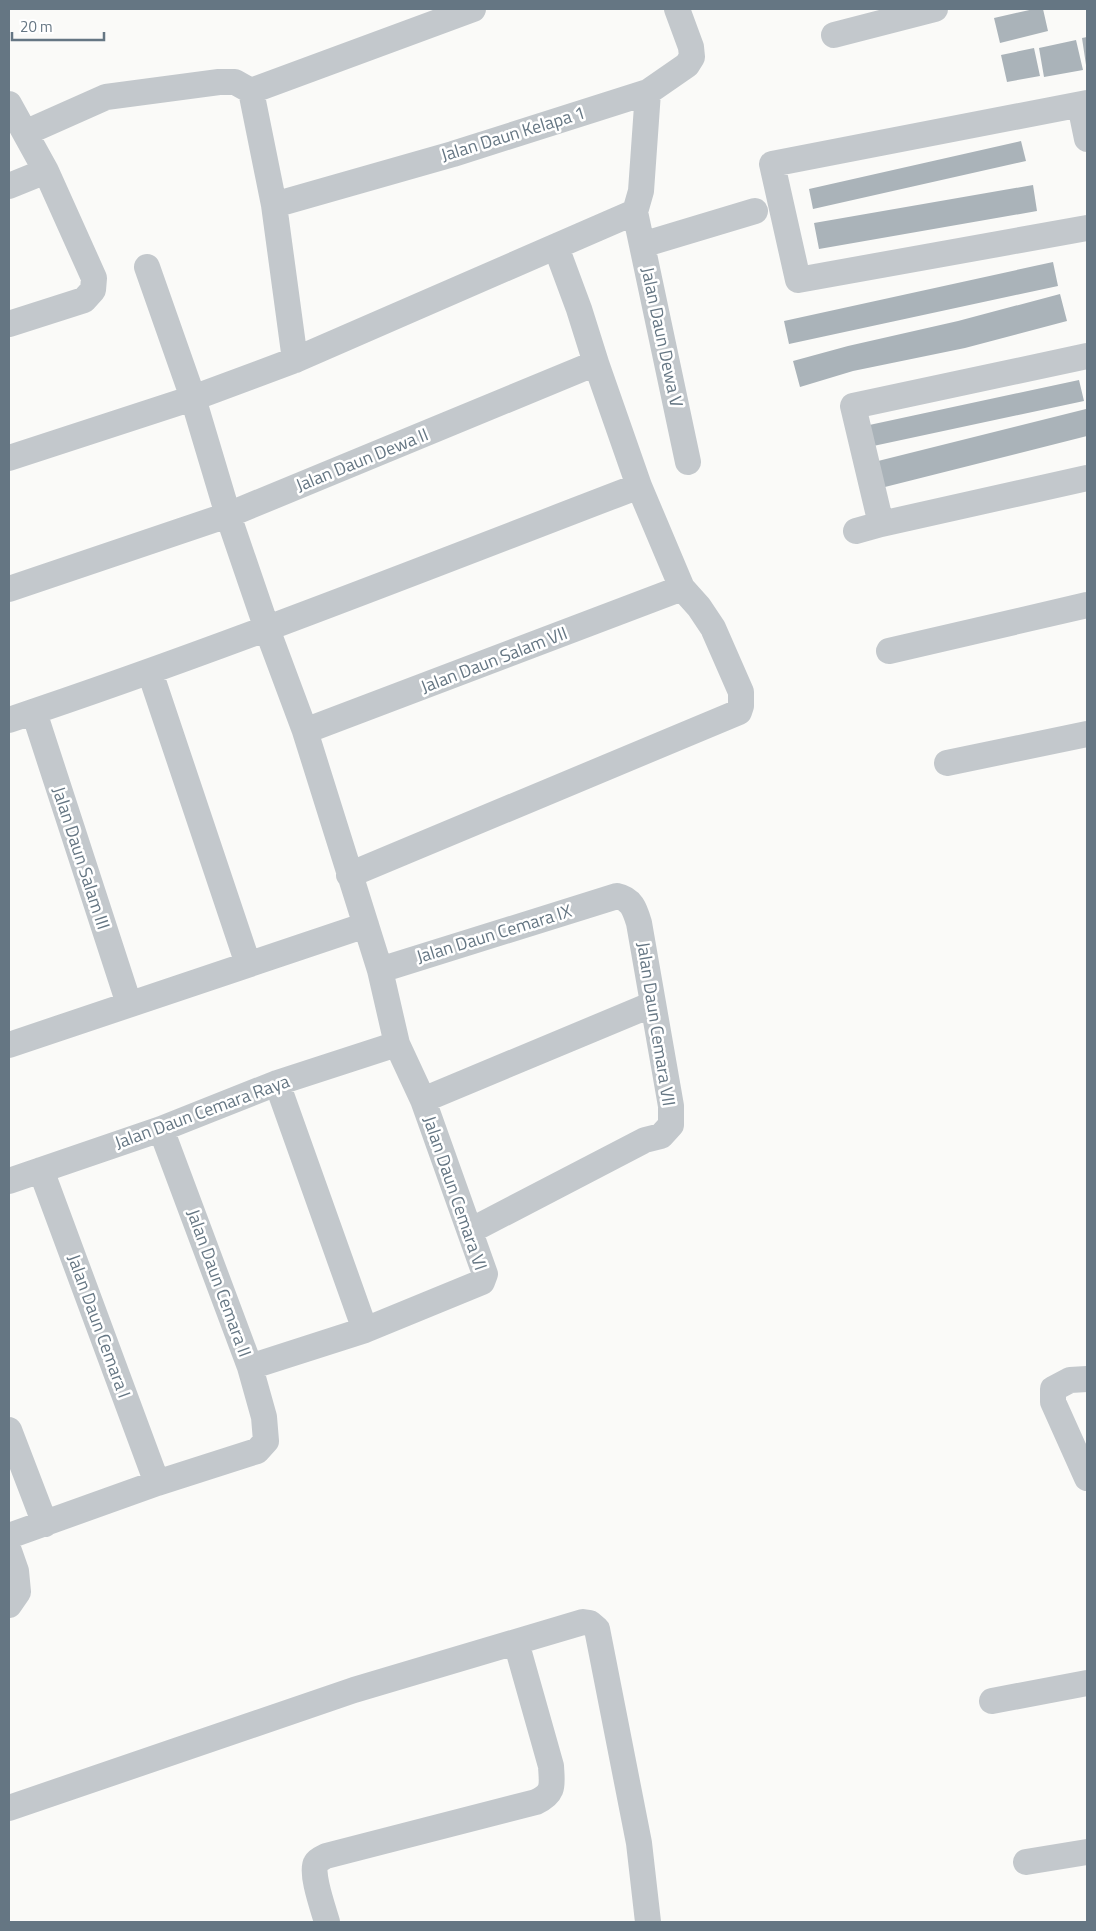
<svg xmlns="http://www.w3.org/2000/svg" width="1096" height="1931" font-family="'Titillium Web',sans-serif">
  <rect width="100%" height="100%" fill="#fafaf8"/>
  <path fill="#aab3b9" d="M1034 9H1043L1048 31 1000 43 994 18Z
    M1087 37V65H1086L1082 38Z
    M1076 40 1083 70 1044 77 1039 48Z
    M1034 48 1040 76 1007 82 1001 55Z
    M1021 141 1026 161 813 209 809 189Z
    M1033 185 1037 211 819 249 814 223Z
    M1053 262 1058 286 789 344 784 321Z
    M1060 294 1067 321 965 348 853 371 800 387 793 361 848 346 958 321Z
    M1079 380 1084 401 864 448 860 427Z
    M1086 409 1087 436 873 490 866 464Z"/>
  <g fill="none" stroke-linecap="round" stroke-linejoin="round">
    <path stroke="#c3c8cc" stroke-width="26" d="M834 35 935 9
      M251 91 473 9
      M1087 103 772 164 798 280 1087 228
      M9 104 46 171 9 186
      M1080 105 1087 139
      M25 133 106 97 219 82H235L251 91 274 205 295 360
      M274 205 453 154 648 92 687 65 692 57 691 47 677 9
      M635 212 688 462
      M642 245 755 211
      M147 267 193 398 228 515 267 629 305 731 380 970 397 1044 423 1100 485 1274 482 1282 365 1330 250 1367
      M9 324 84 300 93 290 94 278 46 171
      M1087 356 853 406 881 524 1087 478
      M9 458 193 398 295 360 635 212 641 191 648 92
      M856 531 881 524
      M9 589 228 515 596 363 579 309 556 247
      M889 651 1087 605
      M150 672 248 964
      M34 712 129 1004
      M9 720C222 649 430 566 639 486
      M305 731 682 588
      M947 763 1087 734
      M349 875 739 712 741 706V692L713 628 699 607 682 588 639 486 596 363
      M380 970 617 896C632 899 635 910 639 923L671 1106V1125L661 1136 645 1140 470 1231
      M9 1045 366 925
      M277 1083 365 1330
      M423 1100 653 1004
      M41 1170 157 1483
      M9 1181 161 1129 277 1083 397 1044
      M1087 1379 1070 1380 1053 1389V1402L1087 1478
      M9 1430 45 1524
      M9 1536 157 1483 257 1451 266 1441 264 1417 250 1367 161 1129
      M9 1551 16 1571 18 1592 9 1605
      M992 1701 1087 1683
      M9 1808 354 1690 583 1622 590 1623 597 1629 639 1843 648 1922
      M1026 1862 1087 1852
      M327 1922C324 1911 310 1872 316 1863 318 1859 323 1858 326 1856L536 1802C555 1793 552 1785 551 1766L516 1642"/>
  </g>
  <g text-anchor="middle" stroke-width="5" stroke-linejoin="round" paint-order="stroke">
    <g font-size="18" fill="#657683" stroke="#fff">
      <text transform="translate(513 134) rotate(-17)" y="6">Jalan Daun Kelapa 1</text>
      <text transform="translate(662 337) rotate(78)" y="6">Jalan Daun Dewa V</text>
      <text transform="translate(362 460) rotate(-22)" y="6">Jalan Daun Dewa II</text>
      <text transform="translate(494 660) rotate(-21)" y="6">Jalan Daun Salam VII</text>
      <text transform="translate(81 858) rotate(72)" y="6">Jalan Daun Salam III</text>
      <text transform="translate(494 934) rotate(-17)" y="6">Jalan Daun Cemara IX</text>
      <text transform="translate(656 1024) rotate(81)" y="6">Jalan Daun Cemara VII</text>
      <text transform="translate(202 1112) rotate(-20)" y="6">Jalan Daun Cemara Raya</text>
      <text transform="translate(455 1193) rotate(71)" y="6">Jalan Daun Cemara VI</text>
      <text transform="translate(219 1283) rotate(70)" y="6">Jalan Daun Cemara II</text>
      <text transform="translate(99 1326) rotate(70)" y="6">Jalan Daun Cemara I</text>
    </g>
  </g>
  <rect width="1096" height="1931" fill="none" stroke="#657683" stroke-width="20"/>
  <path d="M12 32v8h92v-8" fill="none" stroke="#657683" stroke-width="2.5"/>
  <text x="20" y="32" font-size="15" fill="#657683" stroke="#ffffff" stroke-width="4" paint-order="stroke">20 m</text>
</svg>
